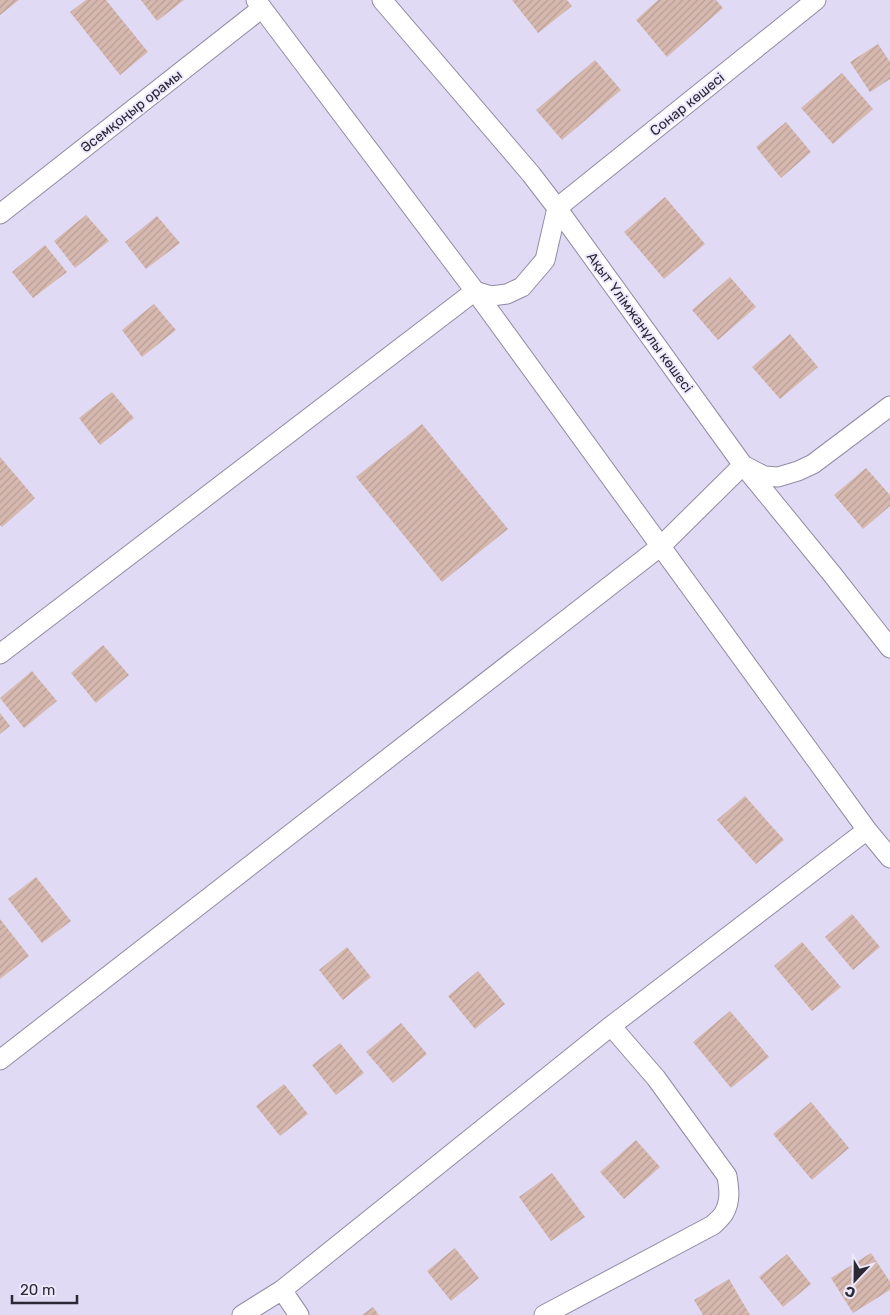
<svg xmlns="http://www.w3.org/2000/svg" width="890" height="1315" font-family="Rubik,sans-serif">
  <defs>
    <pattern id="building-hatch" width="6" height="6" patternUnits="userSpaceOnUse" patternTransform="scale(1.25)"><rect width="6" height="6" fill="#d6b8af"/><path d="M-1 1l2-2M0 6l6-6M5 7l2-2" fill="none" stroke="#b89e97"/></pattern>
  </defs>
  <rect width="100%" height="100%" fill="#e0daf5"/>
  <path fill="url(#building-hatch)" d="M0 0H19L0 15Z
    M86 0H106L148 52 120 75 70 12Z
    M141 0H184L157 21Z
    M512 0H567L572 6 538 33Z
    M658 0H716L723 8 667 57 636 20Z
    M878 44 890 62V79L870 92 850 62Z
    M595 60 621 90 562 140 536 110Z
    M842 73 873 109 833 144 801 108Z
    M786 122 811 152 781 178 756 147Z
    M665 197 705 244 664 279 624 232Z
    M86 215 109 241 75 268 54 241Z
    M157 216 180 243 146 269 125 242Z
    M45 245 67 272 33 298 12 272Z
    M730 277 756 307 718 340 692 310Z
    M154 304 176 330 142 357 122 330Z
    M790 334 818 367 780 399 752 367Z
    M112 392 134 418 100 445 79 418Z
    M422 424 508 529 442 582 356 477Z
    M0 457 35 498 2 527 0 525Z
    M866 468 890 495V506L863 529 834 495Z
    M103 645 129 675 96 703 71 673Z
    M32 671 57 701 24 728 0 698Z
    M0 713 10 726 0 734Z
    M745 796 784 840 756 864 717 820Z
    M36 877 71 921 42 943 8 899Z
    M852 914 880 947 853 970 825 937Z
    M0 919 29 956 0 979Z
    M802 942 841 987 812 1011 774 966Z
    M347 947 371 977 343 1000 319 970Z
    M478 971 505 1004 475 1029 448 996Z
    M730 1011 769 1057 731 1088 693 1042Z
    M401 1023 427 1054 393 1083 366 1052Z
    M340 1043 364 1073 336 1095 312 1065Z
    M284 1084 308 1114 280 1136 256 1106Z
    M811 1102 849 1148 812 1180 773 1134Z
    M636 1140 660 1167 624 1199 600 1172Z
    M552 1173 585 1217 551 1241 519 1197Z
    M455 1248 479 1278 451 1301 427 1271Z
    M871 1253 890 1282V1290L853 1313 831 1278Z
    M787 1254 811 1284 783 1307 759 1277Z
    M729 1279 750 1315H703L694 1300Z
    M373 1307 379 1315H362Z"/>
  <g fill="none" stroke-linecap="round" stroke-linejoin="round">
    <g stroke="#918ba3" stroke-width="21">
      <path id="minor" d="M256 0 475 291 867 830
        M382 0 531 174 557 208 743 465 832 574 890 648
        M0 214 262 8
        M0 654 475 291 491 296 507 294 522 287 545 260 557 208 816 0
        M0 1060 661 546 743 465 764 476 778 477 798 471 813 464 890 406
        M282 1290 611 1026
        M242 1315 282 1290 299 1315
        M544 1315 713 1225C717 1221 722 1217 724 1213 731 1201 729 1188 727 1176L656 1078 611 1026 867 830 890 858"/>
    </g>
    <use href="#minor" stroke="#fff" stroke-width="19"/>
  </g>
  <g text-anchor="middle" stroke-width="4" stroke-linejoin="round" paint-order="stroke">
    <g font-size="14" fill="#2b2933" stroke="#ede8fe">
      <text transform="translate(687 104) rotate(-39)" y="5">Сонар көшесі</text>
      <text transform="translate(131 111) rotate(-38)" y="5">Әсемқоңыр орамы</text>
      <text transform="translate(640 322) rotate(54)" y="5">Ақыт Үлімжанұлы көшесі</text>
    </g>
  </g>
  <g transform="translate(855 1280) rotate(202)" stroke="#ede8fe" stroke-width="4" paint-order="stroke">
  <path d="M0-4L9 19L0 12L-9 19Z" fill="#2b2933"/>
  <text y="-8" font-size="14" font-weight="bold" text-anchor="middle" fill="#2b2933">С</text>
  </g>
  <path d="M12 1295v8h65v-8" fill="none" stroke="#2b2933" stroke-width="2.5"/>
  <text x="20" y="1295" font-size="15" fill="#2b2933" stroke="#ede8fe" stroke-width="4" paint-order="stroke">20 m</text>
</svg>
